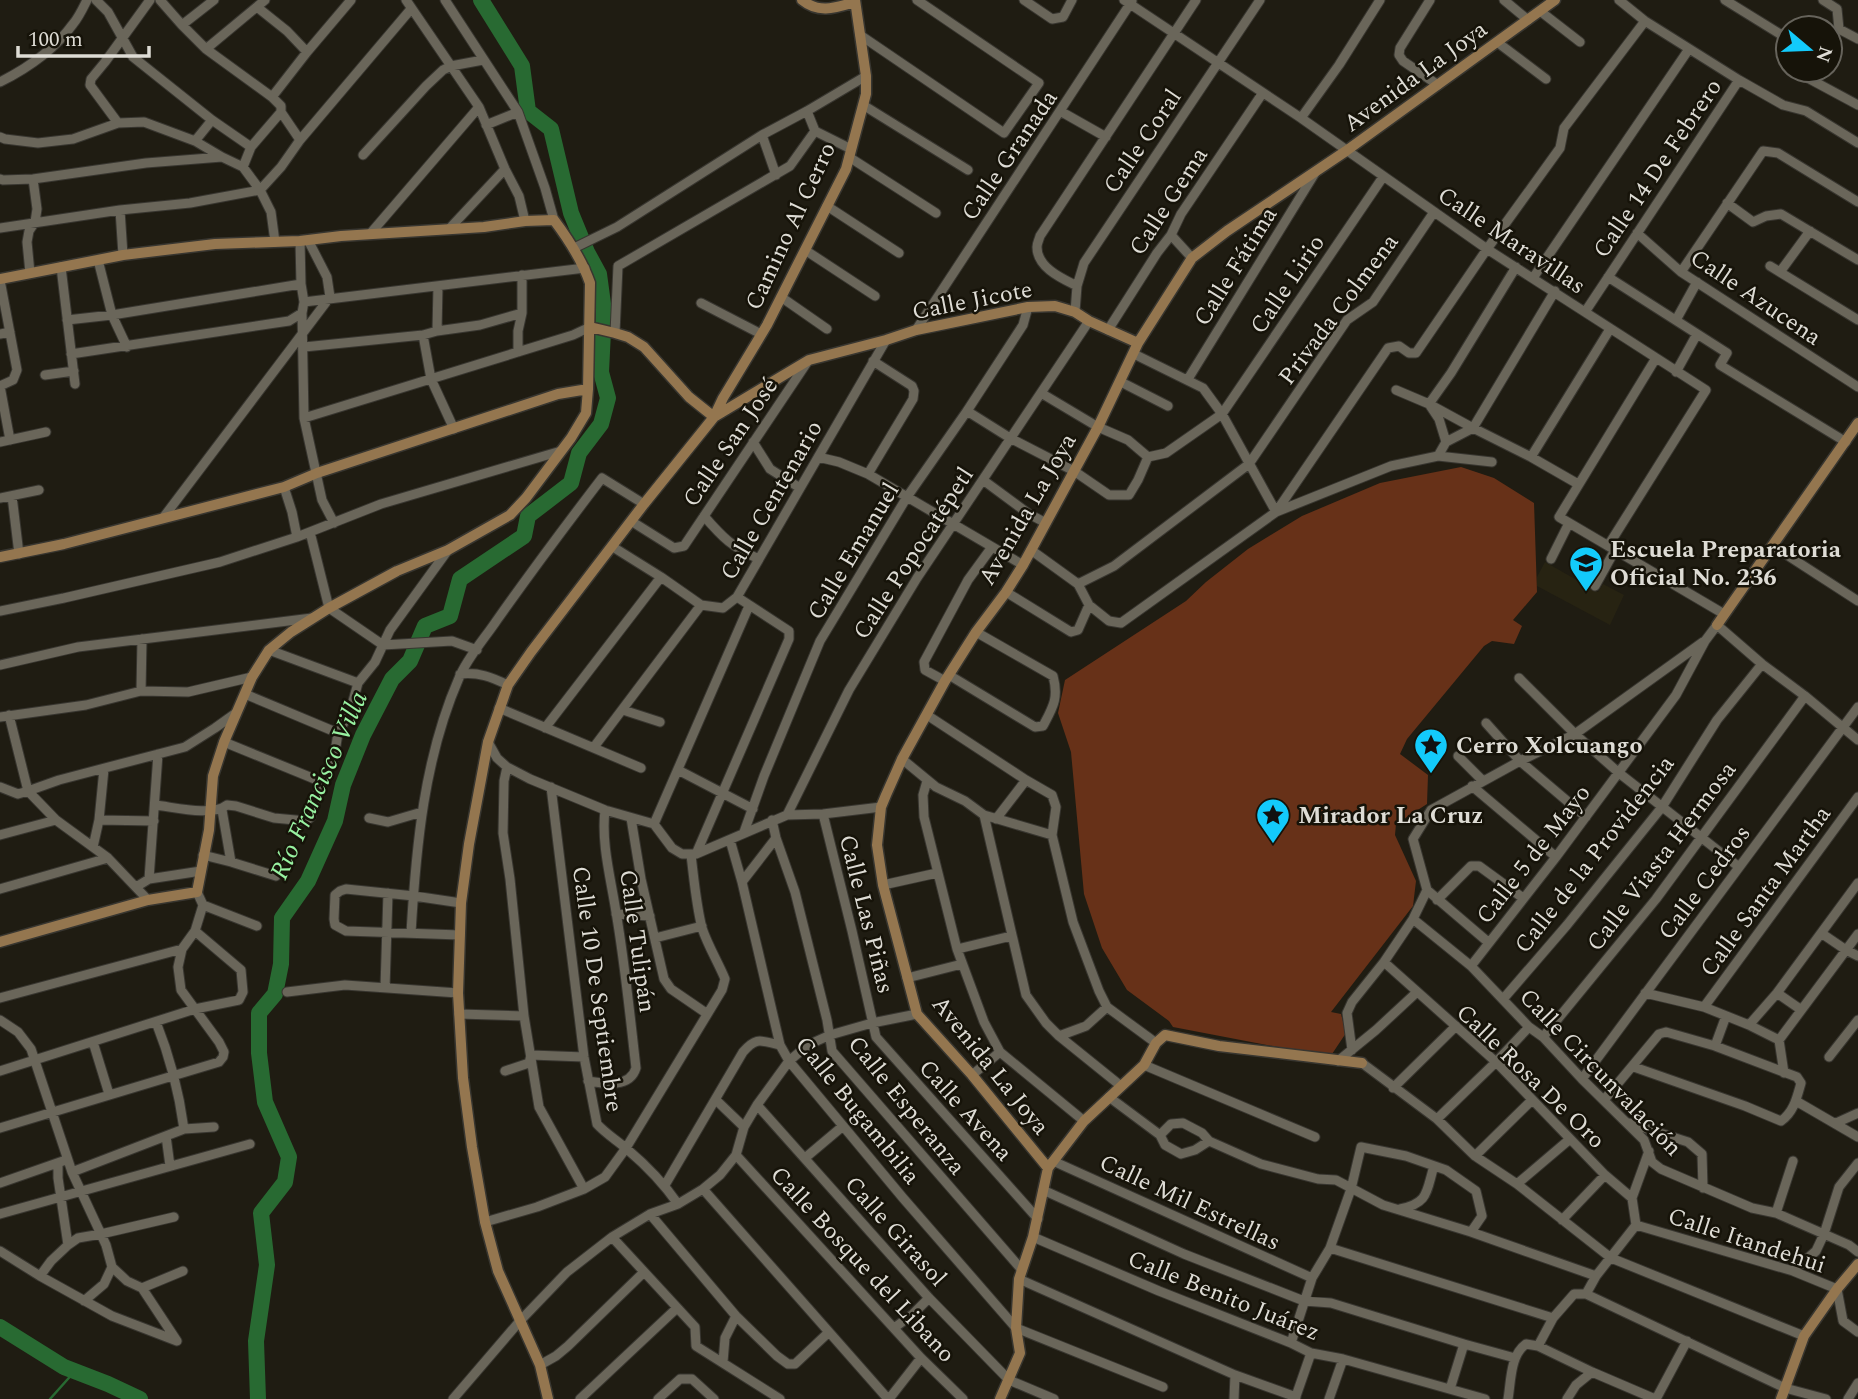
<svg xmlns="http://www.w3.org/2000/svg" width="1858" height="1399" font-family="Spectral,serif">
  <rect width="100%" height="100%" fill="#1f1c12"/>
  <path fill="#272312" d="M1545 562 1598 592 1603 584 1624 595 1610 625 1537 586V577Z"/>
  <path fill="#673118" d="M1461 467 1494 478 1534 503 1537 592 1513 620 1522 626 1514 644 1492 641 1484 646 1407 739 1400 754 1428 775 1427 804 1396 824 1395 835 1416 881 1413 906 1331 1012 1341 1014 1346 1033 1330 1057 1173 1027 1169 1021 1127 990 1102 948 1084 894 1071 752 1058 713 1065 680 1186 601 1206 582 1248 549 1302 516 1380 483Z"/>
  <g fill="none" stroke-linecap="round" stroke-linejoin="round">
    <path stroke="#286a32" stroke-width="2.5" d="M50 1399 75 1371"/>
    <path stroke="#286a32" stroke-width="16" d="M0 1327 64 1367 108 1384 140 1399
      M258 1399 256 1341 267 1265 261 1213 285 1182 289 1157 265 1102 259 1053V1013L275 994 281 964 282 918 308 881 335 821 343 785 363 735 392 679 410 661 425 626 450 616 460 579 524 536 528 516 571 483 579 453 601 424 608 398 601 372 604 311 599 274 587 252 571 213 551 129 528 111 522 66 481 0"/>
    <g stroke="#383630" stroke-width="11">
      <path id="minor" d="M96 0 108 12 133 57 212 120 251 147
        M160 0 182 25 206 49 272 97 281 106V112L300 140
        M406 0 479 107 505 169 519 196 525 221
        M445 0 518 112 545 188 554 220
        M1024 0 1052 19 1063 17 1072 0
        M1124 0 1301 118 1487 249 1706 390 1608 546
        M1430 0 1400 48 1399 55 1403 61 1438 85
        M1504 0 1528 20
        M1619 0 1645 21 1739 80 1783 105 1806 111 1858 143
        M1725 0 1788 39
        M1823 0 1837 9 1839 29 1858 39
        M257 7 287 31 307 52
        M1540 11 1580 42
        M182 25 214 0
        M860 35 1004 133 1039 83 917 0
        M1497 42 1546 79
        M206 49 265 0
        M1806 70 1804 76 1858 105
        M0 82C28 68 55 49 73 24 79 17 83 8 87 0
        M272 97 307 52 351 0
        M863 105 968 170
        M1060 111 1106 137
        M1301 118 1339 65 1380 0
        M118 123 90 85 91 79 105 62 150 0
        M486 125 518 112
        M815 131 851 149
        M762 135 776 175
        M0 137 5 139 38 143 73 139 118 123 144 122 195 141 222 157 243 167 260 190 271 212 275 242
        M195 141 212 120
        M363 155 426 86 443 70 451 66 483 60
        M849 157 936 213
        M243 167 251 147 281 112
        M0 179 3 180 33 179 146 163 222 157
        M1727 203 1753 222 1766 216 1781 214 1858 260
        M827 206 899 253
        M120 210 123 255
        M0 228 120 210 190 203 260 190 281 167 300 140 411 9
        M450 228 505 169
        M1637 233 1681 272 1858 387
        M370 234 479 107
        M1171 235 1192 258
        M300 241 301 284 304 302 302 313 304 418 322 500 334 523
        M574 248 617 227 762 135 807 111 866 76
        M805 250 875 296
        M98 260 112 315 127 347
        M1770 266 1858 320
        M61 267 75 384
        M1681 272 1763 151 1778 153 1858 202
        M1780 272 1810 231
        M30 273 27 242 29 231 35 222 37 209 33 179
        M1608 277 1727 353 1720 365 1846 442
        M1533 278 1689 49
        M0 280 17 370 13 380 0 386
        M1077 286C1063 279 1037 268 1037 247 1037 243 1039 240 1040 236L1196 0
        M781 297 827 329
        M304 302 585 268
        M701 303 761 334
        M1075 312 1077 286 1084 263 1260 0
        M1585 312 1739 80
        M67 320 112 315 301 284
        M1676 320 1697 282
        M916 330 1132 1
        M1108 330 1157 253 1171 235 1181 214 1262 94
        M437 331 438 286
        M615 333 618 266 790 166 815 131 807 111
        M0 334 10 332
        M423 335 431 379 454 429
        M304 347 423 335 437 331 480 325 522 313
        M518 352V331L522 313V275
        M71 354 289 321 302 313
        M1134 354 1203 388 1222 414 1276 512
        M1656 358 1559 517 1724 614
        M1676 372 1697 334
        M45 375 74 371
        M1188 379 1315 173
        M1121 382 1168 406
        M0 386 10 440
        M1396 390 1429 404 1473 428 1531 457 1578 484
        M1041 393 1098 427 1128 440 1148 457
        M967 411 1010 438 1074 471 1109 495H1129L1138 480 1148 457
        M304 418 573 335 590 327
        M0 442 46 432
        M753 442 770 469 800 488
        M1446 442 1439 419 1429 404 1451 373 1516 267
        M1438 456 1446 442 1473 428 1555 291
        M818 457 839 462 868 474 1023 565
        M1148 457 1166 453 1222 414 1383 177
        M1531 457 1610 329
        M868 474 913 399 914 391 912 386 873 361
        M983 480 1029 514 1046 523
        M284 487 292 512 297 537
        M12 496 19 554
        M0 498 39 490
        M1276 512 1388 348 1399 346 1409 353H1416L1487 249 1560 148 1564 128 1645 21
        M704 516C723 538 732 547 759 559
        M163 518 330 297 327 277 308 240
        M631 521 674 548 684 546 808 361
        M310 532 329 608 383 645 452 641 477 650
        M1773 546 1858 601
        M613 547 661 577 701 605 723 608 737 597
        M1031 550 1078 584 1089 605 1109 621 1121 623 1276 512 1391 466 1438 456 1492 462
        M1551 559 1569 523
        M1078 584 1114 566 1249 464 1347 320 1373 302 1434 212
        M1595 586 1615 550
        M1006 592 1071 632 1078 630 1089 605
        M0 611 64 598 220 562 297 537 381 504 561 451
        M269 650 358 683
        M0 665 78 647 312 618
        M460 674C479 672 491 677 508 685
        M949 675 1035 727 1043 726C1053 707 1059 698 1053 676L976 632
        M1519 678 1575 734 1619 773 1739 867
        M945 681 925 670 924 662 968 580 992 547
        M141 691 142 639
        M245 694 338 733
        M499 708 641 768
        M623 710 660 722
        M9 715 28 791 59 780 185 747 215 728 236 713
        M927 715 1026 780 1052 795 1056 807 1052 835 1073 922 1099 991 1107 1007 1156 1043
        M0 717 86 705 141 691 188 692 252 677
        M1486 723 1520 761 1586 817
        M545 728 661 577
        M224 742 322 782
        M488 742 497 758 507 767 530 779 605 810 654 824 672 848 682 854H696L787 815 823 814 881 807
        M594 747 701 605
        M1458 756 1483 781
        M902 759 936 787 965 801 984 815 1052 835
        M507 767 504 781 503 833 510 879 524 1016 539 1107 584 1189
        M678 770 753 809
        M927 781 923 795 924 817 957 949 984 1022 1000 1052 1084 1121
        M1472 786 1556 857
        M0 787 18 794 28 791 56 820 108 858 148 900
        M551 787 584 1057 597 1124C606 1134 618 1141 628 1150 647 1166 664 1184 678 1204
        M155 805C174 807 212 817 227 805L236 806 274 818 306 821 311 817 315 801 322 782 334 758 338 733 350 712 358 683 375 662 390 630 448 550
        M222 810 231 862
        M823 814 852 931 876 1037 1038 1219
        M787 815 849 690 917 578 1089 321
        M984 815 1026 995 1046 1023 1059 1036 1121 1086
        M369 818 388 822 422 812
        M631 818 641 879 664 979 671 989 706 1013
        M996 819 1026 780
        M99 820 154 821
        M772 820 776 838 795 892 827 1020 832 1051 1022 1270
        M654 824 749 606
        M744 832 764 776 820 641 907 497 967 411 1023 325 1028 307
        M0 835 56 820
        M730 840 742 882 780 1045 789 1061 903 1198 1016 1328 1163 1387
        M93 847 99 820 104 769
        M696 854 789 639V631L737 597 886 340
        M203 855 231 862 276 876
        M149 879 158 754
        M742 882 776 838
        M883 885 937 873
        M136 887 149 879 201 871
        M0 889 108 858
        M1427 890 1488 942
        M1437 900 1471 866H1479L1523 898
        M203 905 257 926
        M616 914 650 916
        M1413 919 1471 966 1529 1027 1543 1037 1582 1079 1644 1140 1652 1162 1661 1169 1752 1208 1776 1213 1849 1245 1858 1252
        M411 933C416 847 424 758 459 678 467 658 485 638 497 620 531 572 566 525 602 478L644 504
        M1821 933 1846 950 1858 956
        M460 935 346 931 335 925 334 919 335 895 340 891 346 889 414 896 461 903
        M655 938 702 926
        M957 949 1011 936
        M1384 962 1496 1062 1605 1175 1632 1198 1636 1225
        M1471 966 1556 857 1676 695 1705 641 1717 625 1762 664 1805 696 1858 740
        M907 978 962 964
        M385 988 388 893
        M287 992 345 985 458 993
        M1645 993 1704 1007 1749 1025 1779 1040
        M1777 993 1800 1009
        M0 998 182 949
        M1504 998 1567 925 1662 807 1717 720 1762 664
        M1704 1007 1858 797
        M459 1014 524 1016
        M0 1020 18 1032 31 1049 72 1172 106 1245 112 1267 127 1281 142 1288 177 1341
        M156 1022C170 1057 179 1092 184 1129
        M1749 1025 1777 993 1858 883
        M1059 1036 1086 1026 1107 1007
        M1543 1037 1656 899 1805 696
        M93 1042 109 1094
        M1715 1046 1726 1016
        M1352 1050 1347 1013 1352 1002 1384 962 1413 919 1427 890 1413 839 1431 810 1520 761 1575 734 1703 642
        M1829 1057 1858 1020
        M1338 1061 1376 1030 1417 992
        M1362 1063 1437 1119 1475 1156 1517 1184 1611 1258 1804 1336
        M1144 1065 1315 1137
        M0 1071 195 1009 239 1000 243 992 241 970 195 931
        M505 1071 529 1063 531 1055 584 1057
        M1784 1073 1779 1040 1858 934
        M972 1075 1000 1052
        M1582 1079 1858 707
        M588 1081C605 1084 630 1088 636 1068 630 1016 625 964 616 912 611 879 601 844 605 810
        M1393 1088 1456 1026
        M1109 1097 1160 1135 1171 1124 1183 1123 1202 1133 1209 1141 1261 1164 1318 1179 1336 1180 1383 1205 1471 1232 1596 1276
        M716 1100 744 1127
        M1604 1100 1659 1034 1666 1032 1715 1046 1797 1077 1801 1083C1797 1097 1794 1112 1781 1121L1745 1106 1634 1067
        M1796 1101 1858 1137
        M757 1105 929 1298 1009 1380 1054 1399
        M1437 1119 1496 1062 1529 1027
        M1629 1123 1688 1142 1702 1154 1703 1188
        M1836 1123 1858 1113
        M0 1128 219 1062 223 1057 224 1052 219 1042 181 990 178 967 182 949 195 931 203 905 197 892
        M1160 1135 1165 1145 1181 1154 1195 1150 1209 1141
        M166 1136 170 1166
        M736 1155 921 1358 963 1399
        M1475 1156 1532 1100
        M805 1158 843 1126
        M1053 1161 1312 1278
        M58 1163V1178L68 1245
        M72 1172 184 1129 214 1127
        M0 1183 63 1161
        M1517 1184 1570 1139
        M665 1185 743 1052C757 1036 761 1041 780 1045
        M703 1189 888 1399
        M1043 1190 1184 1254 1304 1301 1331 1303 1464 1344 1515 1358
        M1632 1198 1649 1151
        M1400 1209C1429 1203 1426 1192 1434 1166
        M1776 1213 1793 1161
        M0 1214 250 1144
        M650 1214 736 1316 777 1356 788 1364H795L829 1332
        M1562 1220 1605 1175
        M485 1222 537 1207 584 1189 605 1177 626 1148 722 990 725 979C718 962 708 946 702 928 696 904 694 879 691 855
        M1636 1225 1793 1271 1837 1289 1843 1321 1858 1332
        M612 1237 695 1327 696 1346 780 1399
        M1033 1237 1159 1291 1291 1343 1311 1353 1343 1359 1485 1399
        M1330 1248 1553 1318
        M0 1251 40 1276 112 1316 177 1341
        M1793 1271 1816 1251 1824 1234 1839 1187 1858 1163
        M40 1276 51 1261 68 1245 78 1238 101 1234 174 1217
        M1019 1279 1235 1375 1296 1397
        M142 1288 183 1271
        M1586 1294 1596 1276 1636 1225
        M84 1301 104 1284 112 1267
        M894 1328 913 1314 929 1298
        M1291 1343 1312 1278 1330 1248 1351 1189 1361 1147 1406 1156 1446 1170 1476 1191 1482 1216 1471 1232
        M1538 1346 1592 1372 1655 1399
        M723 1362 725 1338 736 1316
        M540 1365 556 1356 568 1346 644 1272
        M1450 1389 1464 1344
        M453 1399 519 1322 567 1272 612 1237 650 1214 678 1204 703 1189 720 1175 736 1155 744 1127 757 1105 789 1061 808 1045 830 1035 872 1023 917 1014
        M580 1399 677 1308
        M658 1399 680 1379H692L714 1399
        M889 1399 921 1358
        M1234 1399 1235 1375
        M1295 1399 1311 1353
        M1329 1399 1343 1359
        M1508 1399C1511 1382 1510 1355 1526 1344L1538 1346 1553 1318 1574 1294H1586L1785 1388 1826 1399
        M1567 1399 1576 1385 1592 1372
        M1656 1399 1687 1341
        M1848 1399 1858 1383"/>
    </g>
    <g stroke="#383630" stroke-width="13">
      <path id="major" d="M802 0C819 14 835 8 855 2
        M0 279 123 255 215 244 300 241 341 236 484 227 525 221 554 220C569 240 582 260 590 283L588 389 586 413 571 438 526 498 510 515 448 550 397 571 329 608 291 632 269 650 252 677 224 742 213 776 209 830 197 892 148 900 0 942
        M590 327 615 333 628 337 644 347 689 397 714 417
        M714 417 723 398 767 325 846 169 866 94V76L855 0
        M0 557 64 544 284 487 317 473 558 394 588 389
        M1717 625 1858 423
        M1048 1168 972 1075 917 1014 883 885 877 845 881 807 886 795 902 759 945 681 976 632 1006 592 1023 565 1098 427 1138 343 1192 258 1227 231 1346 151 1555 0
        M548 1399 540 1365 498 1271 485 1222 472 1147 463 1078 458 993 461 903 469 844 488 742 508 685 531 652 644 504 714 417 809 360 886 340 916 330 1028 307 1055 306 1075 312 1089 321 1138 343
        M1000 1399 1020 1353 1016 1328 1019 1279 1033 1237 1048 1168 1084 1121 1144 1065 1156 1043 1165 1035 1219 1046 1362 1063
        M1781 1399 1804 1336 1837 1289 1858 1264"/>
    </g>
    <use href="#minor" stroke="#6a665a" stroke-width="9"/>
    <use href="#major" stroke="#94764f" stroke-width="10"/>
  </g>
  <defs>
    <g id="university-pin" transform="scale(1.75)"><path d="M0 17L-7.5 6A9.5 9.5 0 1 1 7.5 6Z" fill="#13cafb" stroke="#161309"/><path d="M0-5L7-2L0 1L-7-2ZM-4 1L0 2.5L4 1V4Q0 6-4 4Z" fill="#111"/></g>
    <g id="sight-pin" transform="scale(1.75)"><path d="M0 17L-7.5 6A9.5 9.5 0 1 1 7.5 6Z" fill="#13cafb" stroke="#161309"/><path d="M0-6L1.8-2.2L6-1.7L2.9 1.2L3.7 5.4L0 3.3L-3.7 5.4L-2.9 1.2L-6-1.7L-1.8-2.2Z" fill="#111"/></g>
  </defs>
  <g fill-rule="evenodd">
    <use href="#university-pin" x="1586" y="563"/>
    <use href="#sight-pin" x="1431" y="745"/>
    <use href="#sight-pin" x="1273" y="815"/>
  </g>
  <g text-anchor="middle" stroke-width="5" stroke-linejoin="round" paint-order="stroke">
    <g font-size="24" fill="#dedcd5" stroke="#161309">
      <text transform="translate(1415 76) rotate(-36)" y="8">Avenida La Joya</text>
      <text transform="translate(1142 141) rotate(-56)" y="8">Calle Coral</text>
      <text transform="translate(1009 155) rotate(-56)" y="8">Calle Granada</text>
      <text transform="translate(1657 168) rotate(-56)" y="8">Calle 14 De Febrero</text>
      <text transform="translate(1168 201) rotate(-57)" y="8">Calle Gema</text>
      <text transform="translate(790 226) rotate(-65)" y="8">Camino Al Cerro</text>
      <text transform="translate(1512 240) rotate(34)" y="8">Calle Maravillas</text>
      <text transform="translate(1235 266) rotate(-58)" y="8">Calle Fátima</text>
      <text transform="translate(1287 284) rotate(-56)" y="8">Calle Lirio</text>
      <text transform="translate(1756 297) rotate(34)" y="8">Calle Azucena</text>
      <text transform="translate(972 300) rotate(-11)" y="8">Calle Jicote</text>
      <text transform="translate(1338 309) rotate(-53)" y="8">Privada Colmena</text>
      <text transform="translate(730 442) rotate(-56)" y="8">Calle San José</text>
      <text transform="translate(771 500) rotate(-60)" y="8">Calle Centenario</text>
      <text transform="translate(1027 509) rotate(-60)" y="8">Avenida La Joya</text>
      <text transform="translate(853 551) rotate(-59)" y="8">Calle Emanuel</text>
      <text transform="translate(913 553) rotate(-57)" y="8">Calle Popocatépetl</text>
      <text transform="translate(1533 854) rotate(-52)" y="8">Calle 5 de Mayo</text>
      <text transform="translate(1594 854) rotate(-52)" y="8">Calle de la Providencia</text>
      <text transform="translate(1661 856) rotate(-53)" y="8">Calle Viasta Hermosa</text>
      <text transform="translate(1704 882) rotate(-53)" y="8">Calle Cedros</text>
      <text transform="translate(1765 891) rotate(-54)" y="8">Calle Santa Martha</text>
      <text transform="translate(867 914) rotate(76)" y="8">Calle Las Piñas</text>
      <text transform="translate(638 941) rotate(82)" y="8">Calle Tulipán</text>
      <text transform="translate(598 989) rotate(82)" y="8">Calle 10 De Septiembre</text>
      <text transform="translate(991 1065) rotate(51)" y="8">Avenida La Joya</text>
      <text transform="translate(1601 1072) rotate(46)" y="8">Calle Circunvalación</text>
      <text transform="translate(1531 1076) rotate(44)" y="8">Calle Rosa De Oro</text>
      <text transform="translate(907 1105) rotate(51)" y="8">Calle Esperanza</text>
      <text transform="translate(858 1110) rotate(51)" y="8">Calle Bugambilia</text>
      <text transform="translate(966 1110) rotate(48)" y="8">Calle Avena</text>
      <text transform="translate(1190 1202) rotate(25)" y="8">Calle Mil Estrellas</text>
      <text transform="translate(896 1231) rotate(48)" y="8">Calle Girasol</text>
      <text transform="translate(1747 1240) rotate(18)" y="8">Calle Itandehui</text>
      <text transform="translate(863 1264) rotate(47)" y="8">Calle Bosque del Libano</text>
      <text transform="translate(1224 1295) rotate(22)" y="8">Calle Benito Juárez</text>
    </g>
    <g font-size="24" font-weight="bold" fill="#dedcd5" stroke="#161309" text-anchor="start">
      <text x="1610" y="557">Escuela Preparatoria<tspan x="1610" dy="28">Oficial No. 236</tspan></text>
      <text x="1456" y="753">Cerro Xolcuango</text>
      <text x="1298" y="823">Mirador La Cruz</text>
    </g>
    <g font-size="26" font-style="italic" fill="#98f2a1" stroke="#161309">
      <text transform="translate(318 785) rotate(-66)" y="9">Río Francisco Villa</text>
    </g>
  </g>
  <g transform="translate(1809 49) rotate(109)"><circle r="33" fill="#161309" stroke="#66635b" stroke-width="2"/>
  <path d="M0-5L12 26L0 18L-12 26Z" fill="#13cafb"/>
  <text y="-10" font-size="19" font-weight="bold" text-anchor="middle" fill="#dedcd5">N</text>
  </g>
  <path d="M18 46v10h131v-10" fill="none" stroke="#dedcd5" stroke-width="3.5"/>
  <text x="28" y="46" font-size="21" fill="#dedcd5" stroke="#161309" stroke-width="5" paint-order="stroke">100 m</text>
</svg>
